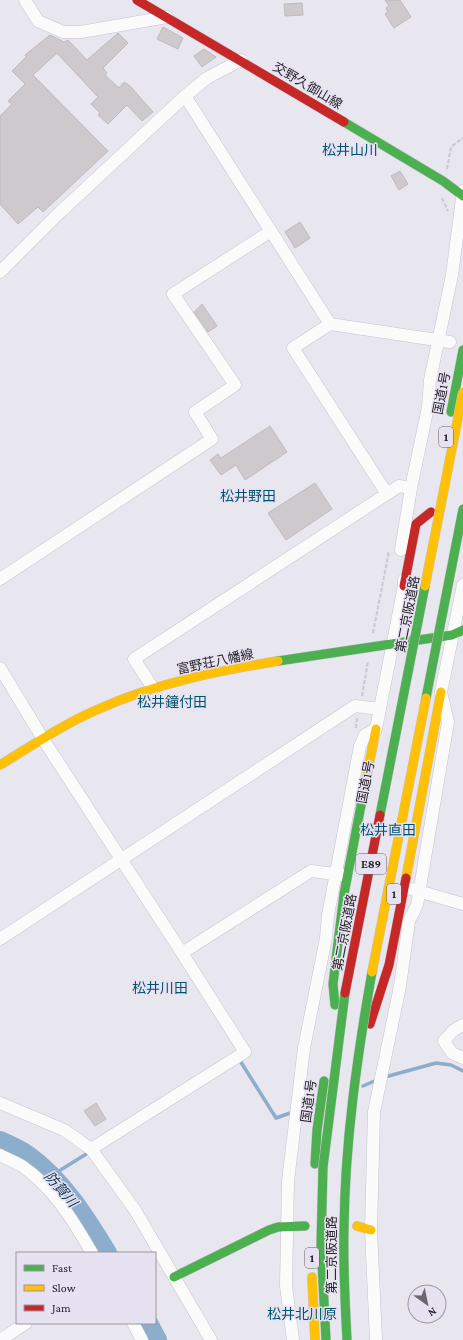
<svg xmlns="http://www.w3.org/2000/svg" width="463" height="1340" font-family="'Crimson Pro','Noto Sans JP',serif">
  <rect width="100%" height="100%" fill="#e8e6ee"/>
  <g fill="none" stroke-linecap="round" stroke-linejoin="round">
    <path stroke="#8cadcb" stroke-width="3.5" d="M239 1059 276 1118 293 1112
      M385 1077 436 1063 451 1065 463 1071
      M363 1086 379 1079
      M299 1109 314 1104
      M51 1176 91 1151"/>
    <path stroke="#8cadcb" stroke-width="20" d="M0 1141C9 1145 19 1149 27 1155 62 1180 85 1217 107 1253
      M148 1323 157 1340"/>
  </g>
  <path fill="#cec9cc" stroke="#bebabd" d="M385 0H400L411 17 394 28 385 14 388 12 386 8 389 6Z
    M302 3 303 15 285 16 284 4Z
    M163 27 183 38 178 49 157 39Z
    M118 33 128 43 103 68 107 73 105 75 119 88 124 82 130 86 153 112 142 121 127 105 108 124 98 115 100 113 91 104 98 97 57 53 33 75 108 151 43 212 38 207 18 224 0 204V116L12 104 8 101 25 84 12 71 26 57 25 55 50 35 64 42 68 40 87 60Z
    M204 49 216 57 202 67 194 56Z
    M400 171 408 184 399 190 391 176Z
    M300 222 310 238 295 248 285 232Z
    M202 304 217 326 208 332 194 312Z
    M270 426 287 452 245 480 236 465 221 475 210 460 218 454 221 458Z
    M315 483 332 509 286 540 268 513Z
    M96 1103 106 1119 95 1126 84 1111Z"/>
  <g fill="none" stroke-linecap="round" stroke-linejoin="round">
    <g stroke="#c6c4cb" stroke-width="13">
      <path id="street" d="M25 0 38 21 63 32H81L167 17
        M185 96 330 324
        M0 272 56 216 185 96 207 78 241 60
        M387 494 293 348 330 324 450 342
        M401 550 411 488 428 407 430 380 452 275 463 191
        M0 579 212 439 195 412 235 385 173 294 271 231
        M0 668 43 739 182 953 311 871 342 875
        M153 688 134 659 399 486 411 488
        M411 889 463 904
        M0 939 355 706 380 709
        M463 1025 454 1030 444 1041 452 1053 463 1058
        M0 1103 64 1130 91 1149 135 1210 211 1340
        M91 1149 245 1052 182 953
        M0 1155C7 1159 16 1162 22 1166 53 1187 74 1222 92 1253
        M133 1323 142 1340
        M0 1340 26 1323
        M293 1340 286 1286 288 1181 304 1048 326 938 328 915 360 746 365 735 376 729 404 586V580
        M376 1340 371 1230 374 1112 400 986 409 921 417 905 448 722 441 692 463 585"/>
    </g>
    <g stroke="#c6c4cb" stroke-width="10">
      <path id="fast" d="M344 122 443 181 463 196
        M451 412 463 350
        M278 661 452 635 463 630
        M335 1005 333 984 344 894 363 795
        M315 1164 317 1130 324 1081
        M174 1277 269 1230 278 1227 305 1226"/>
    </g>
    <g stroke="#c6c4cb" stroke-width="10">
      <path id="slow" d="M0 765C33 745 65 723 101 708 157 683 218 671 278 661
        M363 795 376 729
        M406 878 441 692
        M357 1226 371 1230
        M312 1277 315 1340"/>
    </g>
    <g stroke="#c6c4cb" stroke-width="10">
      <path id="jam" d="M137 0 344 122
        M404 586 416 524 431 512
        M370 1024 389 965 406 878"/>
    </g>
    <path stroke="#cac8cb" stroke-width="2" stroke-dasharray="4 2" stroke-linecap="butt" d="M447 169 451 147 463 138
      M442 198 448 211
      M373 633 389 551
      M362 696 368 661
      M356 728 357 718"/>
    <use href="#street" stroke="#fcfbfc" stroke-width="12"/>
    <use href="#fast" stroke="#4caf50" stroke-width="9"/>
    <use href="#slow" stroke="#ffc107" stroke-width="9"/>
    <use href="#jam" stroke="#c62828" stroke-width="9"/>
    <g stroke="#c6c4cb" stroke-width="10" stroke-linecap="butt">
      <path id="fast-bridge" d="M426 698 463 509
        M380 815 425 586
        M326 1340 321 1244 323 1167 345 993
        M347 1340C345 1303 343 1265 344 1228 345 1142 357 1057 372 972"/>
    </g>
    <g stroke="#c6c4cb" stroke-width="10" stroke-linecap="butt">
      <path id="slow-bridge" d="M425 586 463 392
        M372 972 426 698"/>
    </g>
    <g stroke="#c6c4cb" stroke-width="10" stroke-linecap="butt">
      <path id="jam-bridge" d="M345 993 380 815"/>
    </g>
    <use href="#fast-bridge" stroke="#4caf50" stroke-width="9"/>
    <use href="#slow-bridge" stroke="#ffc107" stroke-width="9"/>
    <use href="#jam-bridge" stroke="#c62828" stroke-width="9"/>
  </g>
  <g text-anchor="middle" stroke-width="3" stroke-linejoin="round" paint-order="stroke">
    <g fill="#e7e2f1" stroke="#605d66" stroke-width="1">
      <rect x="439" y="427" width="14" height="20" rx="3"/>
      <rect x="356" y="854" width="30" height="20" rx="3"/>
      <rect x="387" y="884" width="14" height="20" rx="3"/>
      <rect x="305" y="1248" width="14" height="20" rx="3"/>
    </g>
    <g font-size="12" font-weight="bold" fill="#26242a">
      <text x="446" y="441">1</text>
      <text x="371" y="868">E89</text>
      <text x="394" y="898">1</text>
      <text x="312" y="1262">1</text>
    </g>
    <g font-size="13" fill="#26242a" stroke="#e7e2f1">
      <text transform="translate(308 85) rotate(31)" y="5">交野久御山線</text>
      <text transform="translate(441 393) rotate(-79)" y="5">国道1号</text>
      <text transform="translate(407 614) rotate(-79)" y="5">第二京阪道路</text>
      <text transform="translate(215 661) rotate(-12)" y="5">富野荘八幡線</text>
      <text transform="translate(365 782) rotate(-79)" y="5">国道1号</text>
      <text transform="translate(344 932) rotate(-79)" y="5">第二京阪道路</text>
      <text transform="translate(308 1101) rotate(-82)" y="5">国道1号</text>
      <text transform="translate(331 1255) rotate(-90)" y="5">第二京阪道路</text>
    </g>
    <g font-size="14" fill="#00536d" stroke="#e7e2f1">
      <text x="350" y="155">松井山川</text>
      <text x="248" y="501">松井野田</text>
      <text x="172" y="707">松井鐘付田</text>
      <text x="388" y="835">松井直田</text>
      <text x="160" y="993">松井川田</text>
      <text x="302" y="1319">松井北川原</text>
    </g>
    <g font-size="14" font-style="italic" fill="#0b304c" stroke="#e7e2f1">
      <text transform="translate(61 1189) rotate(49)" y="5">防賀川</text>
    </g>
  </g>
  <rect x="16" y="1252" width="140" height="72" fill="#e7e2f1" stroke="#9a96a1"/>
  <rect x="24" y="1265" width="20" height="6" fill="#4caf50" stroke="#9a96a1"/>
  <text x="52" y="1272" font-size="12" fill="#26242a">Fast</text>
  <rect x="24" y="1285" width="20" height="6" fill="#ffc107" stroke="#9a96a1"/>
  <text x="52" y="1292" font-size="12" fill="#26242a">Slow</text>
  <rect x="24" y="1305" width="20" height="6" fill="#c62828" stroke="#9a96a1"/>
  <text x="52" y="1312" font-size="12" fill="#26242a">Jam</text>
  <g transform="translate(427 1304) rotate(147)"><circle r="19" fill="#e7e2f1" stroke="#9a96a1"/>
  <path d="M0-3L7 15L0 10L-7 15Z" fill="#6a686f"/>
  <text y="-6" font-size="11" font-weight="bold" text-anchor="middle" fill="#26242a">N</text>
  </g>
</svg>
